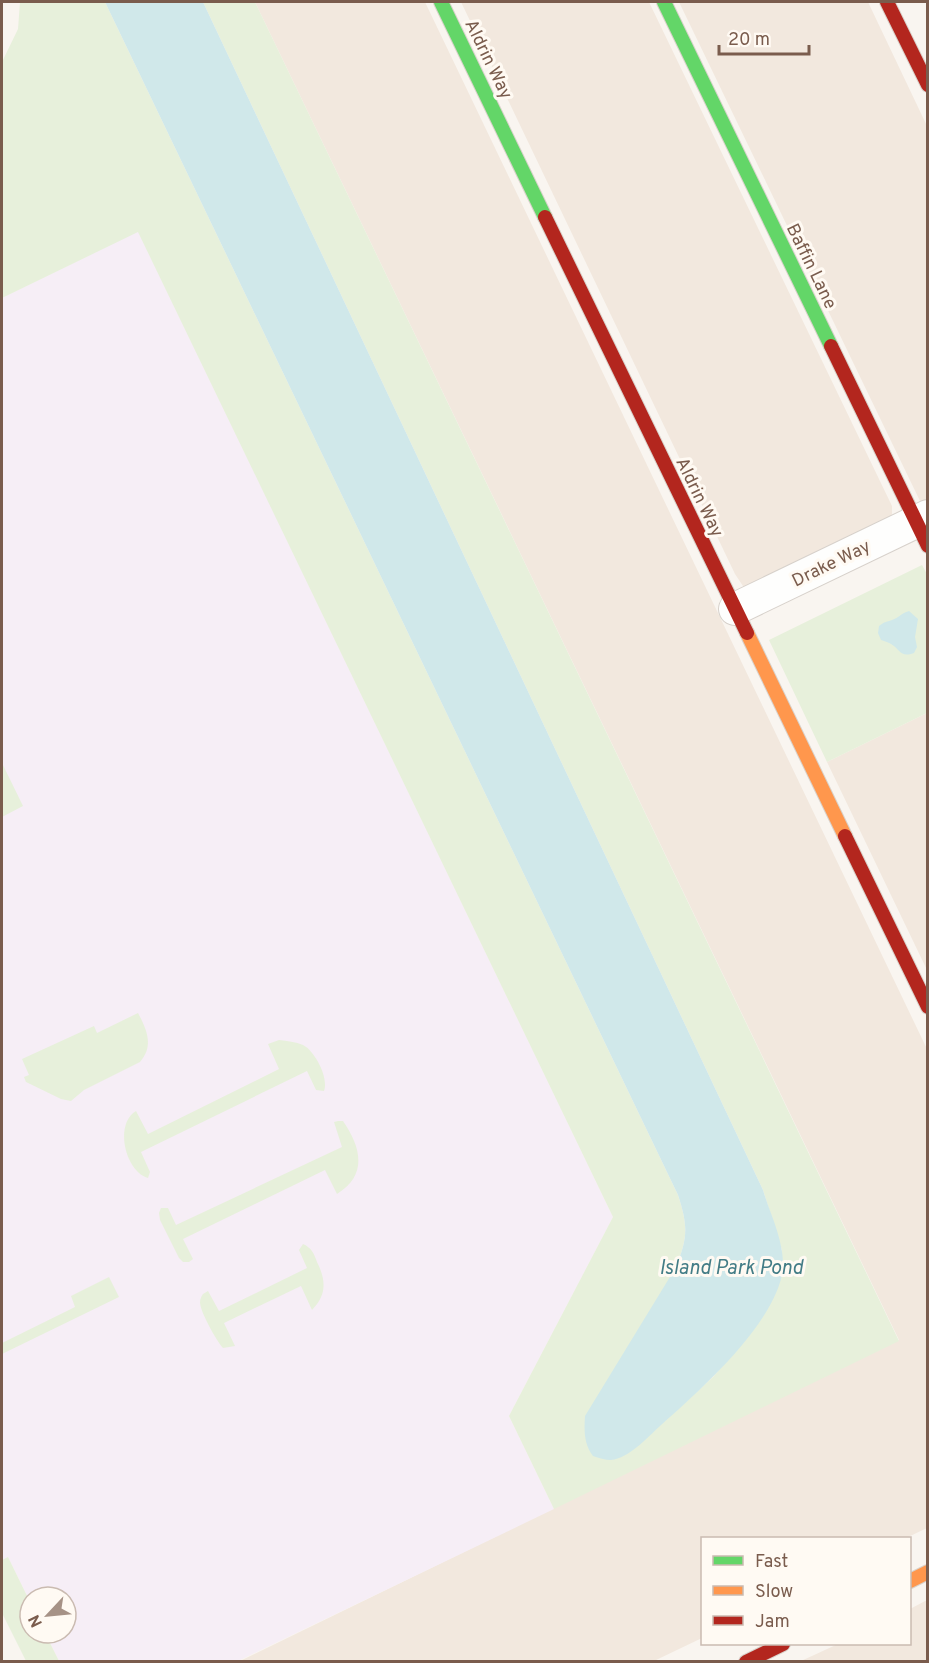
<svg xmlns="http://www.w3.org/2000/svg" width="929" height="1663" font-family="Overpass,sans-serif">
  <rect width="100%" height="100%" fill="#f9f5f0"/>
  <path fill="#f2e8de" d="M255 2H425L927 1049V1528L906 1538H702V1638L654 1661 238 1662 899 1340Z
    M461 2H649L892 506V514L888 521 749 588 743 586 735 574Z
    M679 2H868L927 126V503L920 501Z
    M927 713V970L827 762Z
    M927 1600V1661H801L838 1644H910V1609Z"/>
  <path fill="#f6eef6" d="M138 231 613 1217 509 1416 554 1509 238 1661H59L45 1633H66V1597H30V1602L8 1557 2 1560V298Z"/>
  <path fill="#e7f0db" d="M20 2H105L678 1195C688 1226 688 1237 676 1267L636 1447 713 1377 747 1338 768 1308 782 1250 763 1190 203 2H255L899 1341 554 1509 509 1416 613 1217 138 232 2 298V62L18 29Z
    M922 565 928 576 927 713 827 762 769 640Z
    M2 763 23 806 2 817Z
    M138 1013C147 1030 154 1046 140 1062L84 1090 71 1101 61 1099 26 1082 24 1077 29 1075 22 1059 94 1026 97 1033Z
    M279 1040C287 1041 296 1042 303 1045 315 1051 329 1078 324 1091L316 1090 307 1071 141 1152 150 1172 148 1178C125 1171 114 1124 136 1111L148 1134 279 1069 268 1044Z
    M338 1121H343C361 1147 368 1175 337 1194L325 1170 183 1239 193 1259 189 1262H183L179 1258 160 1220 159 1213 161 1208H168L176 1225 342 1147 334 1122Z
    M303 1244C312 1248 314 1254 317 1262 326 1280 327 1295 312 1310L301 1286 224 1323 235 1346 223 1348C216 1340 201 1313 200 1303 200 1299 201 1297 203 1294L208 1291 219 1311 307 1268 299 1250Z
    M109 1277 119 1297 2 1354V1343L75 1307 71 1296Z
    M8 1557 30 1602V1633H45L59 1661H26L2 1613V1560Z"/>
  <path fill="#d0e8ea" d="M105 2H203L763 1190C771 1217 789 1250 781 1279 767 1331 699 1391 660 1426 647 1438 629 1458 611 1460 605 1460 599 1458 593 1456 584 1444 584 1431 585 1416L676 1267C688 1237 688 1226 678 1195Z
    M909 611 918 619 915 637 917 647 914 653C900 658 901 650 891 644 888 642 884 641 881 640L878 633 879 626C884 622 886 622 892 620 899 618 901 613 909 611Z"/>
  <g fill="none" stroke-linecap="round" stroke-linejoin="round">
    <g stroke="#d7d1cb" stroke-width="34">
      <path id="street" d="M735 609 928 516"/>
    </g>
    <g stroke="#d9d2cb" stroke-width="16">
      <path id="fast" d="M441 2 545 217
        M664 2 831 346"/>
    </g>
    <g stroke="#d9d2cb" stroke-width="16">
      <path id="slow" d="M747 633 845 836
        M910 1581 928 1572"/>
    </g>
    <g stroke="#d9d2cb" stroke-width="16">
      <path id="jam" d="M887 2 928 85
        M545 217 747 633
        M831 346 928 546
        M845 836 928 1007
        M746 1662 783 1644"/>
    </g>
    <use href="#street" stroke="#fefefd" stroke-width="32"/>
    <use href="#fast" stroke="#63d668" stroke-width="14"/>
    <use href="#slow" stroke="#ff974d" stroke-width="14"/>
    <use href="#jam" stroke="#b3261e" stroke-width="14"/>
  </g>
  <g text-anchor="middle" stroke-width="6" stroke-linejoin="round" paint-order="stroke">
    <g font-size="18" fill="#7a5c4d" stroke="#fffaf3">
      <text transform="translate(489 59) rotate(64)" y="6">Aldrin Way</text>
      <text transform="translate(812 266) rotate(64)" y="6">Baffin Lane</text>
      <text transform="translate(700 497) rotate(64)" y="6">Aldrin Way</text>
      <text transform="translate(831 563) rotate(-26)" y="6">Drake Way</text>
    </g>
    <g font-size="20" font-style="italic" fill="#437c86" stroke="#fffaf3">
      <text x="731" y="1274">Island Park Pond</text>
    </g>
  </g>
  <rect width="929" height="1663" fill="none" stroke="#7a5c4d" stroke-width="6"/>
  <rect x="701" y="1537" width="210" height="108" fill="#fffaf3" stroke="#cabbb1" stroke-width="1.5"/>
  <rect x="713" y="1556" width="30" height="9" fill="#63d668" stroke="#cabbb1" stroke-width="1.5"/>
  <text x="755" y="1567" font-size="18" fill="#7a5c4d">Fast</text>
  <rect x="713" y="1586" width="30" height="9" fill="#ff974d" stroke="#cabbb1" stroke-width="1.5"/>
  <text x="755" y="1597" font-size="18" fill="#7a5c4d">Slow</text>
  <rect x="713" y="1616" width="30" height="9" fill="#b3261e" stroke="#cabbb1" stroke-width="1.5"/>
  <text x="755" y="1627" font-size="18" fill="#7a5c4d">Jam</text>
  <g transform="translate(48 1615) rotate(244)"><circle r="28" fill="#fffaf3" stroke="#cabbb1" stroke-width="1.5"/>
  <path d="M0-4.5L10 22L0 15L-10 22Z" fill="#a69286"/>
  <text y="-9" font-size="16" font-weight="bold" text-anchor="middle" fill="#7a5c4d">N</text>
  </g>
  <path d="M719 45v9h90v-9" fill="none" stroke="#7a5c4d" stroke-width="3"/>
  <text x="728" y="45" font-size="18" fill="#7a5c4d" stroke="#fffaf3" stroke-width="4.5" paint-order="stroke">20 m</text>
</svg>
